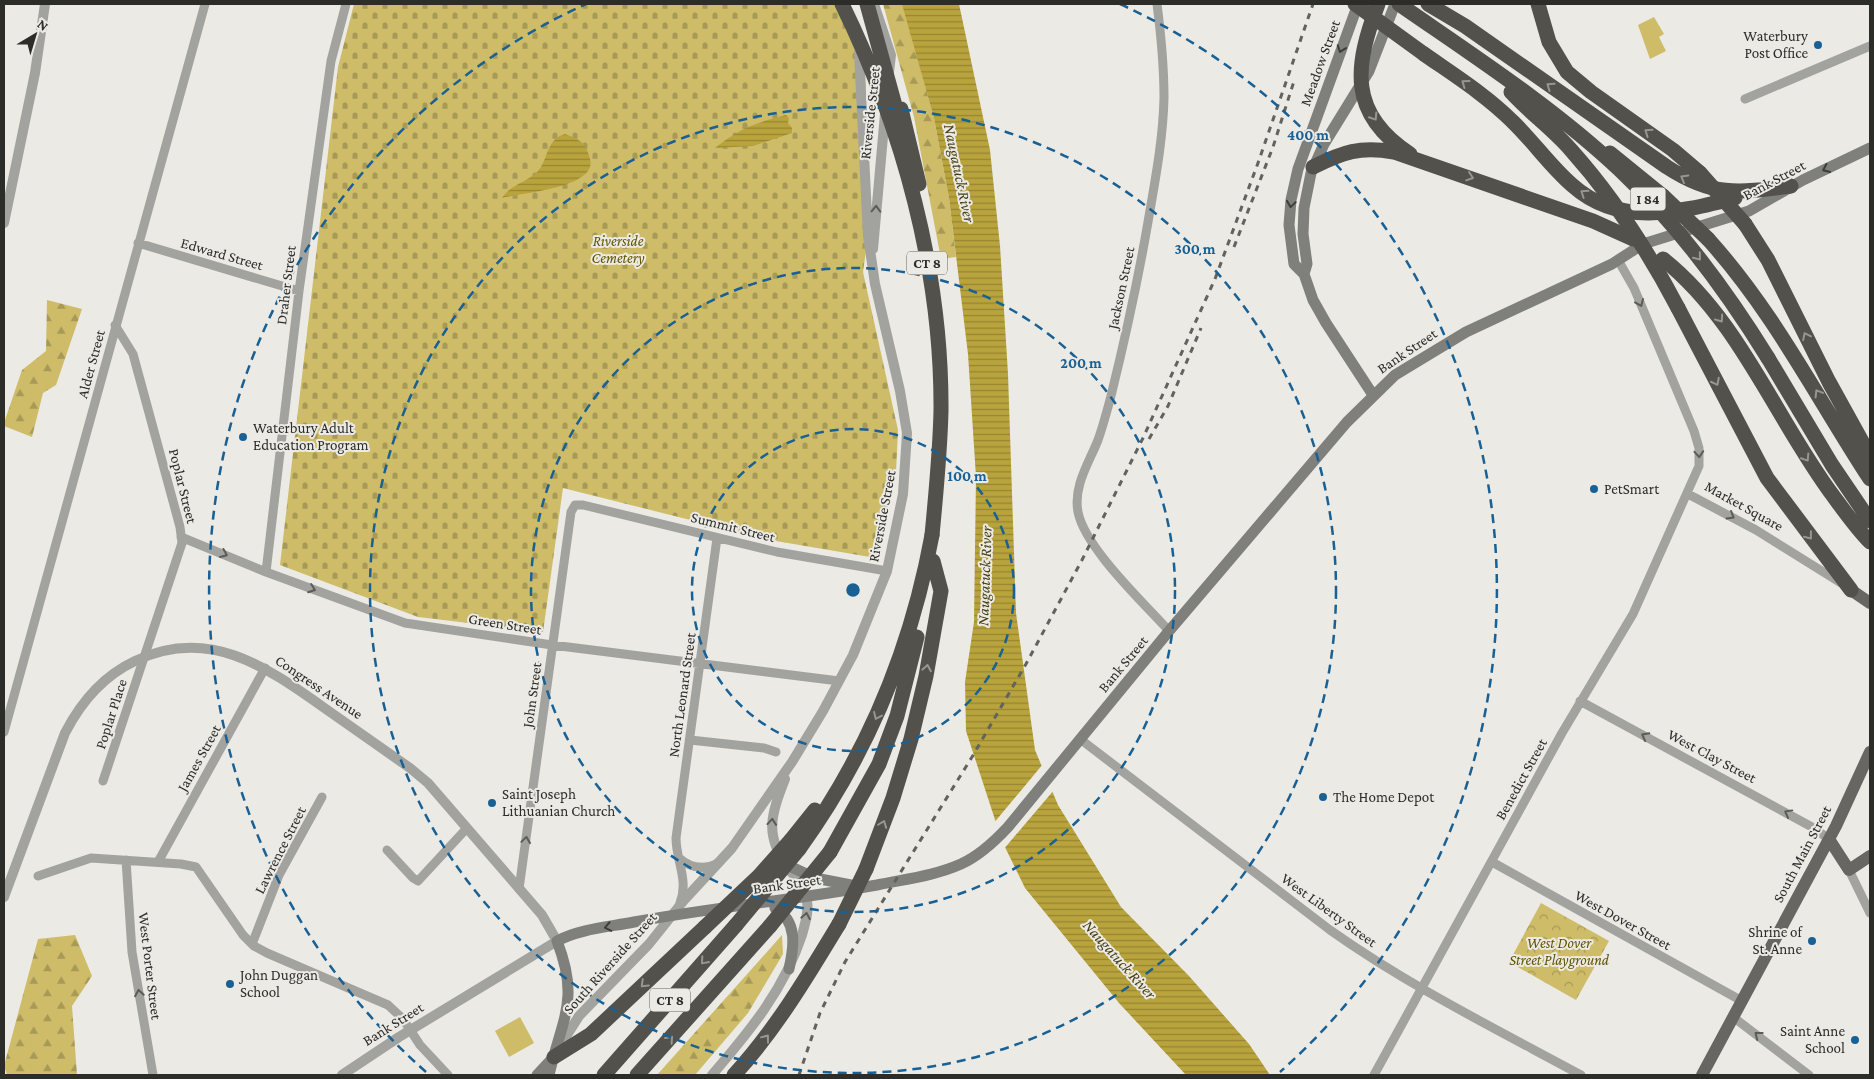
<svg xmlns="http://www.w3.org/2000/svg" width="1874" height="1079" font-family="'Crimson Pro',serif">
  <defs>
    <pattern id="forest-firs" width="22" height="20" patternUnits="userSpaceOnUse" patternTransform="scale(1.25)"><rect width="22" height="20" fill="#cebc68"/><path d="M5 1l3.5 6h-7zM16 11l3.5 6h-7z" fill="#a79956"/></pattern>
    <pattern id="cemetery-stones" width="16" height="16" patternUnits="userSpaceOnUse" patternTransform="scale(1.25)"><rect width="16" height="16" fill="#cebc68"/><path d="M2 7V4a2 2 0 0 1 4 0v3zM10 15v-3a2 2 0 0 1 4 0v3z" fill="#a79956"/></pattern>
    <pattern id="park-crowns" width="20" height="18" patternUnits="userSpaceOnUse" patternTransform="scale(1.25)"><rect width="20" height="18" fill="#cebc68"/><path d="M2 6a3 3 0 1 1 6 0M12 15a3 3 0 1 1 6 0" fill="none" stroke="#a79956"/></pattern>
    <pattern id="water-rules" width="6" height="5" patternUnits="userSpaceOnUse" patternTransform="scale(1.25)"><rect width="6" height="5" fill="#b8a33c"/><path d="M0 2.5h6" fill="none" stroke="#968532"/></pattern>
  </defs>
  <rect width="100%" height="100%" fill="#ebeae4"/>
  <path fill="#cebc68" d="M1654 17 1664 34 1659 37 1666 51 1650 59 1638 25Z
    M520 1017 534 1043 509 1057 495 1031Z"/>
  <path fill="url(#forest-firs)" d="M883 4H903L934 118 949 198 956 257 941 259 914 117Z
    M47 300 82 309 56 385 43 393 32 437 4 426V423L22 370 46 351Z
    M75 935 92 976 72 1006 77 1075H7L4 1066 38 939Z
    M782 935 783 954 748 1013 695 1075H657Z"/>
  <path fill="url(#cemetery-stones)" d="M354 4H838L865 64 868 236 863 272 898 430 896 472 876 558 770 540 563 488 543 632 418 617 280 565 338 67Z"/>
  <path fill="url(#park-crowns)" d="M1541 903 1609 941 1576 1000 1509 962Z"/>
  <path fill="url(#water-rules)" d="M902 4H959L990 150 1000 246 1008 374 1016 613 1035 750 1058 805 1121 907 1189 976 1249 1044 1270 1075H1186L1119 1003 1025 888 1002 841 966 731 965 682 974 622 976 477 968 354 949 198 934 118Z
    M786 115 789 118 788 123 792 128V133L753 146 715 148C740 128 755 123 786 115Z
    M565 134C580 140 586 142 590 159 598 188 520 193 502 198 510 185 527 182 537 172 549 160 545 140 565 134Z"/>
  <path fill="#ebeae4" d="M1043 764 1054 790 1003 850 993 824Z"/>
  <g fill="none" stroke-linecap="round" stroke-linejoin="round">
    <path stroke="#a2a29f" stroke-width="9" d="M1157 4C1161 35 1164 66 1164 98 1163 140 1155 181 1148 222 1138 280 1125 339 1111 396 1107 411 1103 426 1098 440 1089 463 1073 486 1078 512 1085 548 1144 603 1169 631
      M1745 99 1870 46
      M138 243 299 291
      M1688 494 1756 530 1841 583
      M181 537 266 572 405 623 552 645 839 681
      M266 572 299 291 331 61 346 4
      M1580 701 1812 827 1829 839
      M4 732 205 4
      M1080 739 1330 930C1409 986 1496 1029 1581 1075
      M690 740 764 748 776 752
      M103 781 182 543 180 527 133 354 115 325
      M387 850 413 878 418 881 467 828
      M678 857C690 868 703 871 718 863
      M126 860 132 952 153 1075
      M158 862 265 668
      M1492 862 1742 1001
      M1849 870 1870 913
      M38 876 91 858 181 864 196 867 243 935 254 946 267 953 388 1005 403 1019 420 1045 448 1075
      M519 889 571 512 575 505H583L777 552 887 571
      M680 903C689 880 676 861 676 838L717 538
      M252 944 279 875 322 797
      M1733 1017 1809 1075
      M1374 1075 1562 733 1633 614 1699 466V448L1694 431 1634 288 1618 260"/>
    <path stroke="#a2a29f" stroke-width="10" d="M874 4 891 55 889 72
      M4 223 35 73 45 4
      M873 249 885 114
      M4 897 65 733C81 702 103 676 135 661 208 626 265 666 323 707 352 727 381 748 410 768L428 783 542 915 557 941 399 1037 342 1075
      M558 1049 579 1016 649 944 685 899 732 848 792 762 823 711 853 655 887 571 903 494 907 433 900 391 875 284 868 236 859 52
      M712 1075C749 1032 784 990 802 935 805 923 809 913 807 901 804 888 796 878 788 868 764 835 771 815 785 779"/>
    <path stroke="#7f7f7b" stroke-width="11" d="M1358 4 1298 169 1291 200 1289 225 1294 264 1304 274 1313 300 1326 323 1373 395
      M1304 274 1307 264 1303 234 1304 208 1311 173 1324 144 1369 71 1395 4
      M785 864 815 878 856 886
      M775 908C798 921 794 947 789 969
      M537 1075 551 1060
      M549 1075C562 1018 580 1000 557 941 579 929 609 927 634 922 714 907 796 900 877 885 905 879 934 876 961 864 979 856 994 842 1008 827L1169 631 1347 422 1395 375 1466 332 1612 264 1643 244 1749 211 1803 180 1870 148"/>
    <path stroke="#676662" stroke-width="12" d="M1851 590 1870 603
      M1829 839 1849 870 1870 856
      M1702 1075 1836 826 1870 752"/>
    <path stroke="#52514c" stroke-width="15" d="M1378 4C1355 65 1347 113 1410 154
      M1428 4 1465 26 1667 167C1713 197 1738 193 1791 186
      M1538 4 1549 42 1567 72 1591 92 1673 150 1700 173
      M1424 54C1454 75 1486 95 1512 121 1533 141 1550 166 1572 185 1620 228 1679 212 1735 198
      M1610 153 1663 196
      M1313 167C1343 152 1360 146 1394 152L1593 221 1633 239
      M1745 224 1768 260 1829 382 1870 456
      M1708 239C1774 312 1817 398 1870 479
      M1663 259C1740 320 1776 420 1834 497 1845 512 1857 529 1870 542
      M1678 308 1767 478 1851 590
      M1768 358 1832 465 1870 521
      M791 840 815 810
      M799 849C867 755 911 650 932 535
      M830 852 879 764 897 716 917 637
      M866 869 893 798 911 739 926 676 941 591 933 561
      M554 1057 591 1034 705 927
      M604 1075 736 925
      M637 1075 770 926
      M734 1075C776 1029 807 977 839 924"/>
    <path stroke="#62625e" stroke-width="3" stroke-dasharray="6 6" stroke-linecap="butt" d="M1234 247 1273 147 1295 78
      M1149 439 1168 406 1201 328
      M799 1075 820 1013 845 962 972 757 1026 664 1082 560 1143 438 1215 279 1258 163 1313 4"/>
    <path stroke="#52514c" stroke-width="15" d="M842 4C903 129 942 271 941 411 940 453 936 494 932 535
      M867 4 899 120
      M1355 4 1424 54
      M1399 4C1474 56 1553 107 1620 170 1678 225 1726 290 1768 358
      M1511 92C1530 113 1553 129 1571 150 1614 198 1648 251 1678 308
      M901 109 919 184
      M1700 173 1745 224
      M1663 196 1708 239
      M839 924 866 869
      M736 925 799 849
      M770 926 830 852
      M705 927 759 876 791 840"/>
  </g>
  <defs><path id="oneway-chevron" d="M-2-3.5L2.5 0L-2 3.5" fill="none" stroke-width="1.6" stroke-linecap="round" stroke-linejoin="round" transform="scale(1.25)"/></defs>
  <g stroke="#3d3d39">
    <use href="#oneway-chevron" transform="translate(1341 49) rotate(110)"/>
    <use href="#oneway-chevron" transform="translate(1826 169) rotate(155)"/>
    <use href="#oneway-chevron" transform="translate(1291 204) rotate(98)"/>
    <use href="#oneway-chevron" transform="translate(608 927) rotate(169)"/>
  </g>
  <g stroke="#979690">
    <use href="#oneway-chevron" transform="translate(1465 83) rotate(-144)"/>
    <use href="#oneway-chevron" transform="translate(1550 86) rotate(-145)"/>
    <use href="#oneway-chevron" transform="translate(1374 117) rotate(57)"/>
    <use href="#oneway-chevron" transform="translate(1648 132) rotate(-145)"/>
    <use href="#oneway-chevron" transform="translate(1470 177) rotate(19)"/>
    <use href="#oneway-chevron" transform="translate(1684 178) rotate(-150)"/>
    <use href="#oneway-chevron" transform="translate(1584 193) rotate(-146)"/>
    <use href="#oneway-chevron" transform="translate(1698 257) rotate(51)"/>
    <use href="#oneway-chevron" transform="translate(1720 319) rotate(55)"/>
    <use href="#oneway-chevron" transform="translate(1806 336) rotate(-116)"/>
    <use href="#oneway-chevron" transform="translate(1716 382) rotate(63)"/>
    <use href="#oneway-chevron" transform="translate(1818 393) rotate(-121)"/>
    <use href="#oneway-chevron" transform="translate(1806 458) rotate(57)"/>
    <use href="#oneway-chevron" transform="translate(1809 536) rotate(52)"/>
    <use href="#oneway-chevron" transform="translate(927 668) rotate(-80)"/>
    <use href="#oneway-chevron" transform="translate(877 716) rotate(115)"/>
    <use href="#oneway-chevron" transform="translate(883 824) rotate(-69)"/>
    <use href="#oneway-chevron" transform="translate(704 961) rotate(131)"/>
    <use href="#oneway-chevron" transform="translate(644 984) rotate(136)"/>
    <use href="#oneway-chevron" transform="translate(766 1038) rotate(-53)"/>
    <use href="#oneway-chevron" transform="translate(670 1039) rotate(-48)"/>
  </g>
  <g stroke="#5b5b58">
    <use href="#oneway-chevron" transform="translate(876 209) rotate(-88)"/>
    <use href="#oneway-chevron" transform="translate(1640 303) rotate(67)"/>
    <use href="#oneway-chevron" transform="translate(1699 454) rotate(86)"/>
    <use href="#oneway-chevron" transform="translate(1731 516) rotate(30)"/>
    <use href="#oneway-chevron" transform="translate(224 554) rotate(23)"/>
    <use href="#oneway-chevron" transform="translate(312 589) rotate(20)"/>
    <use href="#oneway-chevron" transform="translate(1645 736) rotate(-152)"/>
    <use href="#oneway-chevron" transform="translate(1788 813) rotate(-151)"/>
    <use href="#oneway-chevron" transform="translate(772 822) rotate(-85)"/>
    <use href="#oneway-chevron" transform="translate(526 840) rotate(-82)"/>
    <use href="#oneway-chevron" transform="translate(806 916) rotate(-80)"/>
    <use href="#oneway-chevron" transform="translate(139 993) rotate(-99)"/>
    <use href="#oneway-chevron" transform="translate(1758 1035) rotate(-142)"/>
  </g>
  <g fill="none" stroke="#196094" stroke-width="2.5" stroke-dasharray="9 6">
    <circle cx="853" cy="590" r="161"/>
    <circle cx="853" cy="590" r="322"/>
    <circle cx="853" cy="590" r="483"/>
    <path d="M426 1072A644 644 0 0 1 586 4M1120 4A644 644 0 0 1 1280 1072"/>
  </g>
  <g fill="#196094" stroke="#ebeae4" stroke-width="2">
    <circle cx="1818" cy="45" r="5"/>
    <circle cx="243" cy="437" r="5"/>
    <circle cx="1594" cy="489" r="5"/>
    <circle cx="1323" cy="797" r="5"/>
    <circle cx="492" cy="803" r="5"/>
    <circle cx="1812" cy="941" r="5"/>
    <circle cx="230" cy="984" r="5"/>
    <circle cx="1855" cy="1040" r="5"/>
  </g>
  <g text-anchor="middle" stroke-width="4" stroke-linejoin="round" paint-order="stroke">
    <g fill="#ebeae4" stroke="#656561" stroke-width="1">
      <rect x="1630.5" y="187.5" width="35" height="23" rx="4"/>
      <rect x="907" y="251.5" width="40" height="23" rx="4"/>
      <rect x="650" y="988.5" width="40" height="23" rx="4"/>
    </g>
    <g font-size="14" font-weight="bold" fill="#2c2c29">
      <text x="1648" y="204">I 84</text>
      <text x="927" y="268">CT 8</text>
      <text x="670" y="1005">CT 8</text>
    </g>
    <g font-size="15" fill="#2c2c29" stroke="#ebeae4" text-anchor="start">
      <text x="1808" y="41" text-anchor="end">Waterbury<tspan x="1808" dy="17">Post Office</tspan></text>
      <text x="253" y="433">Waterbury Adult<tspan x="253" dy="17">Education Program</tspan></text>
      <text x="1604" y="494">PetSmart</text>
      <text x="502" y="799">Saint Joseph<tspan x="502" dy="17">Lithuanian Church</tspan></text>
      <text x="1333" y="802">The Home Depot</text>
      <text x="1802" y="937" text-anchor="end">Shrine of<tspan x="1802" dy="17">St. Anne</tspan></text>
      <text x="240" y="980">John Duggan<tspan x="240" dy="17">School</tspan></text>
      <text x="1845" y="1036" text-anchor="end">Saint Anne<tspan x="1845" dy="17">School</tspan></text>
    </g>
    <g font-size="15" fill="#2c2c29" stroke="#ebeae4">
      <text transform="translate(1320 63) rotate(-70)" y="5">Meadow Street</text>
      <text transform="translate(870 113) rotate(-84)" y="5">Riverside Street</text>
      <text transform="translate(1774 180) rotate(-28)" y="5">Bank Street</text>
      <text transform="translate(222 254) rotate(16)" y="5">Edward Street</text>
      <text transform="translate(286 285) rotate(-83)" y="5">Draher Street</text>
      <text transform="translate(1121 288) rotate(-78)" y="5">Jackson Street</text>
      <text transform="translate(1407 351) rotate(-34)" y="5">Bank Street</text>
      <text transform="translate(91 364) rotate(-75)" y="5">Alder Street</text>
      <text transform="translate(183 486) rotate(76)" y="5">Poplar Street</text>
      <text transform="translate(1744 506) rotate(29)" y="5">Market Square</text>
      <text transform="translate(882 516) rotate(-79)" y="5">Riverside Street</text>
      <text transform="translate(733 527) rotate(14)" y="5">Summit Street</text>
      <text transform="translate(505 624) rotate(9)" y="5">Green Street</text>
      <text transform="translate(1123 664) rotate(-50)" y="5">Bank Street</text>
      <text transform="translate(319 687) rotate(34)" y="5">Congress Avenue</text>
      <text transform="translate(532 695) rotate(-82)" y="5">John Street</text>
      <text transform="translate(682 695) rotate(-82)" y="5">North Leonard Street</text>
      <text transform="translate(111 714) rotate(-72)" y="5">Poplar Place</text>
      <text transform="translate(1712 756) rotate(28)" y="5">West Clay Street</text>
      <text transform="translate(199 758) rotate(-61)" y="5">James Street</text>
      <text transform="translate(1521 779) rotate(-61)" y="5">Benedict Street</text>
      <text transform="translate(280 850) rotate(-63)" y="5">Lawrence Street</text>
      <text transform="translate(1802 854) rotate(-62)" y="5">South Main Street</text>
      <text transform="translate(787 884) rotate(-8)" y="5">Bank Street</text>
      <text transform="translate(1329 910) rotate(36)" y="5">West Liberty Street</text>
      <text transform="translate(1623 920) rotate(29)" y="5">West Dover Street</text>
      <text transform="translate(610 963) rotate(-48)" y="5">South Riverside Street</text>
      <text transform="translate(150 966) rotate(83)" y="5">West Porter Street</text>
      <text transform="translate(393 1024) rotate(-32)" y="5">Bank Street</text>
    </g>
    <g font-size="15" font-style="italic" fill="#625300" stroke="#ebeae4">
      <text x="618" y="246">Riverside<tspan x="618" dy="17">Cemetery</tspan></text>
      <text x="1559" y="948">West Dover<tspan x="1559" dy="17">Street Playground</tspan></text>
    </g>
    <g font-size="16" font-style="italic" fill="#473e13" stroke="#ebeae4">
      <text transform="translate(960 173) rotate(78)" y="6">Naugatuck River</text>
      <text transform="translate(984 576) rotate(-88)" y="6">Naugatuck River</text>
      <text transform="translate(1120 959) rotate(48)" y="6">Naugatuck River</text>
    </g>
  </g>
  <circle cx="853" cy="590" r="8" fill="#196094" stroke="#ebeae4" stroke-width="2.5"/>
  <g font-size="15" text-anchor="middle" font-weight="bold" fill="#196094" stroke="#ebeae4" stroke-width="4" stroke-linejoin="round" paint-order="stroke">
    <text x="1308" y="140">400 m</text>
    <text x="1195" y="254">300 m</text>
    <text x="1081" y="368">200 m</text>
    <text x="967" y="481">100 m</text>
  </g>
  <rect width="1874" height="1079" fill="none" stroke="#2c2c29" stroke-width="10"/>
  <g transform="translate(35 35) rotate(38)" stroke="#ebeae4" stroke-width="4" paint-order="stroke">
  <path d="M0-4L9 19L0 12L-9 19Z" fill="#2c2c29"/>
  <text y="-8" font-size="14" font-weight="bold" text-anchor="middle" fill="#2c2c29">N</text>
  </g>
</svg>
